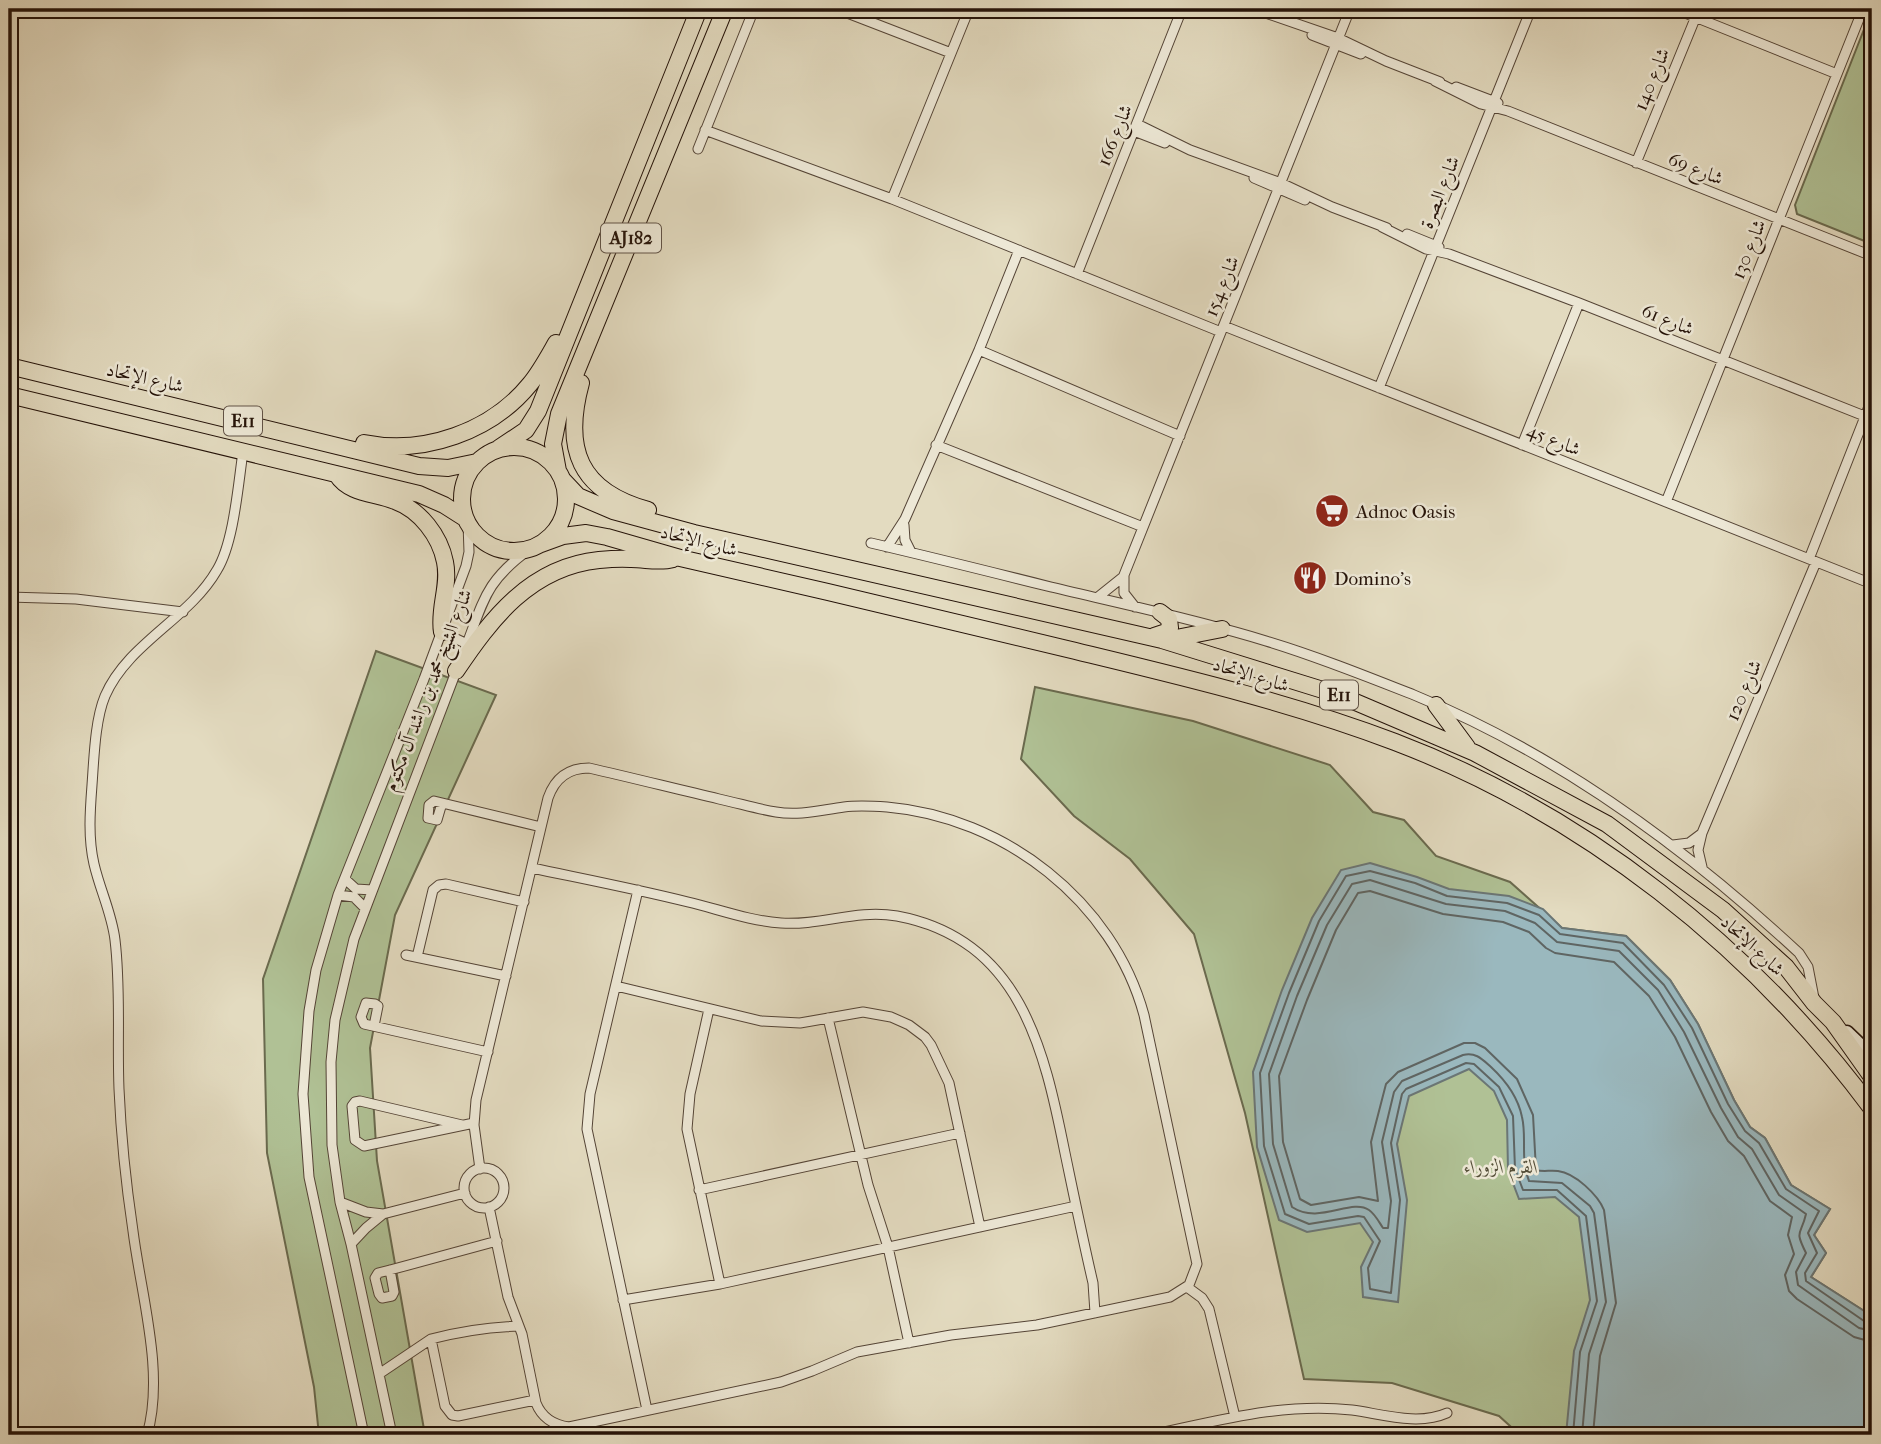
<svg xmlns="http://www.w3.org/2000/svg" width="1881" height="1444" font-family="'IM FELL French Canon',Amiri,serif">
  <rect width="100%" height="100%" fill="#e3dbc0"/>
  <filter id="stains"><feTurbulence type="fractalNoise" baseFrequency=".00286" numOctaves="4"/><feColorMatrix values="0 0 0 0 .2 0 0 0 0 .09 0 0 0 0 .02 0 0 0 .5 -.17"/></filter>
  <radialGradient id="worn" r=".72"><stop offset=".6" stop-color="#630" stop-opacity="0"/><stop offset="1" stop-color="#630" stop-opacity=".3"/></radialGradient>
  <path fill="#b0c195" stroke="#6a6a4e" stroke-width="2" d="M1872 9V244L1797 214 1795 205Z
    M376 651 496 695 395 915 370 1048 377 1161 425 1435H319L314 1387 267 1153 263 979Z
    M1035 687 1193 721 1330 765 1373 812 1404 820 1436 856 1510 882 1562 928 1626 936 1670 980 1698 1024 1734 1100 1750 1127 1765 1138 1791 1185 1830 1209 1814 1235 1826 1253 1811 1277 1872 1316V1435H1520L1499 1416 1392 1383 1304 1379 1245 1113 1194 934 1130 859 1074 816 1021 759Z"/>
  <path fill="#9ab8be" stroke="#6b7675" stroke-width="2" d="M1370 863 1417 877 1449 889 1509 896 1543 909 1562 928 1626 936 1670 980 1698 1024 1734 1100 1750 1127 1765 1138 1791 1185 1830 1209 1814 1235 1826 1253 1811 1277 1872 1316V1435H1566L1574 1351 1590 1300 1579 1217 1555 1197 1519 1199 1508 1170 1507 1120 1494 1091 1469 1069 1409 1096 1397 1144 1407 1200 1398 1302 1363 1297 1361 1267 1373 1242 1360 1223 1307 1232 1279 1220 1257 1147 1253 1072 1282 990 1312 918 1341 870Z"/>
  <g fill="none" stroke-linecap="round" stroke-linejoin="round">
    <path stroke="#5f6563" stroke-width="2" d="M1573 1435 1580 1352 1597 1301 1586 1216 1557 1190H1523L1515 1169 1513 1116 1499 1087 1474 1064 1466 1063 1406 1089 1402 1094 1391 1143 1400 1200 1391 1293 1370 1289 1368 1268 1380 1241 1364 1217 1358 1216 1309 1224 1285 1214 1264 1146 1260 1073 1289 993 1319 921 1346 876 1370 871 1415 883 1447 896 1507 903 1539 915 1560 934 1623 943 1664 985 1692 1028 1728 1104 1745 1131 1759 1143 1786 1189 1819 1211 1808 1233 1817 1253 1805 1273 1806 1281 1864 1321 1872 1323
      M1582 1435 1589 1354 1606 1302 1594 1213 1590 1206 1562 1183 1529 1181C1520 1159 1527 1138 1522 1117 1518 1097 1505 1080 1491 1067 1482 1059 1476 1052 1463 1055L1402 1081 1394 1092 1382 1142 1391 1201 1388 1228H1383C1379 1222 1375 1214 1369 1210 1351 1198 1319 1225 1292 1207L1273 1144 1269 1074 1297 996 1327 925 1352 884 1370 880 1446 904 1505 911 1535 923 1557 942 1619 951 1658 990 1684 1032 1721 1108 1738 1137 1752 1149 1779 1195 1806 1214C1801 1236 1794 1229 1806 1253L1796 1272 1798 1285 1859 1328 1872 1331
      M1593 1435 1600 1356 1616 1303 1604 1210C1598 1195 1575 1173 1558 1171 1550 1170 1543 1172 1536 1170L1533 1115 1517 1079 1485 1048 1475 1043H1464L1398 1072 1386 1084 1371 1142 1378 1201 1359 1197 1311 1205 1300 1199 1283 1142 1279 1076 1307 1000 1336 930 1358 893 1370 891 1443 914 1503 922 1529 932 1546 948 1555 953 1614 962 1649 996 1675 1037 1711 1112 1728 1141 1744 1156 1770 1201 1792 1217 1788 1235 1794 1254 1785 1275 1789 1291 1797 1299 1854 1337 1872 1342"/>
    <g stroke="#544436" stroke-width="11">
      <path id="street" d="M837 9 951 53
        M1254 9 1338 38 1386 61 1440 82
        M1675 9 1837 74
        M1312 35 1361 54
        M1435 81 1481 104 1508 111 1872 256
        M1456 87 1498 103
        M1137 124 1190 150 1281 183 1332 207 1387 228
        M705 130 892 199 1221 332
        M1134 131 1165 143
        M698 149 754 9
        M1636 163 1699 9
        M1254 178 1305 200
        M892 199 969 9
        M1382 227 1426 249 1449 254 1579 303 1872 419
        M1407 234 1439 247
        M1077 274 1182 9
        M1224 326 1872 584
        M979 350 1180 436
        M1379 388 1531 9
        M936 445 1143 527
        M1522 445 1579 303
        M1666 502 1863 9
        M904 525 905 540 911 552
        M871 543C931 557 991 572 1051 587 1122 604 1195 619 1266 641 1316 656 1366 676 1414 695 1558 754 1686 848 1799 953L1808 967 1814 998
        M887 547 905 519 979 350 1019 250
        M1809 559 1872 399
        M9 597 76 599 183 612
        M1098 597 1123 577
        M1135 607 1124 593V575L1350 9
        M442 632 467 644
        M465 649C484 600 485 581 531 548
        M442 803 437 820 428 818 429 805 434 801 541 827
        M1673 845 1689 843 1701 834
        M1702 867 1698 850 1702 833 1816 562
        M532 868C584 879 636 889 688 902 718 909 750 921 781 923 821 926 855 909 897 916 1020 939 1044 1048 1065 1153 1074 1196 1083 1240 1093 1283L1095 1313
        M345 879 356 889 372 890
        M638 890 590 1094 587 1129 647 1410
        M338 895 354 897 365 908
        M406 955 506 976
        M417 957 433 890 439 885 446 884 524 902
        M616 986 761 1021 800 1023 863 1012 891 1017 909 1025 925 1037 931 1045 949 1083 980 1227
        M709 1009 690 1094 687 1129 720 1284
        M828 1018 868 1185 888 1247 909 1343
        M374 1026 378 1006 375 1004 366 1003 361 1017 364 1024 488 1052
        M462 1125 360 1101 355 1102 352 1106 355 1140 364 1146 474 1123
        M464 1188a20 20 0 1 1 40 0a20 20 0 1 1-40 0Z
        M480 1169 474 1125 476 1100 548 798C555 778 568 768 589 768 633 778 676 789 719 799 738 803 757 809 776 812 799 816 821 810 844 807 858 805 873 806 887 807 1004 817 1113 901 1144 1015L1197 1264 1189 1285 1170 1297 1037 1325 951 1335 857 1352 812 1371 781 1382 569 1427C553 1425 542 1418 536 1403L522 1334 508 1297 489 1207
        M699 1190 960 1133
        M340 1202 366 1212 383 1214 465 1193
        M351 1244 366 1228 383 1214
        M390 1270 394 1292 392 1296 382 1298 379 1294 375 1278 378 1273 390 1270 497 1241
        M1187 1287 1202 1298 1209 1309 1235 1417
        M623 1300 720 1284 1076 1206
        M519 1326C489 1327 461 1331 431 1339L445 1406 452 1415 458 1416 535 1400
        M379 1374 431 1339
        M147 1435C165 1373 141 1295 133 1231 126 1184 121 1136 119 1089 117 1040 121 989 115 940 112 914 100 890 94 864 88 838 90 811 92 785 94 758 95 720 105 696 128 643 189 619 217 570 234 542 238 485 243 452
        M364 1435 309 1177 303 1094 309 1011 316 970 338 895 424 679 466 566 469 552 468 523
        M392 1435 351 1244 340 1202 332 1145 331 1062 335 1020 354 939 457 669
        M1150 1435C1217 1421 1283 1402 1352 1410 1382 1414 1418 1426 1447 1413"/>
    </g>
    <g stroke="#241208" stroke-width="15">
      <path id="secondary" d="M1847 1032 1872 1056"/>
    </g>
    <g stroke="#241208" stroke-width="18">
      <path id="highway" d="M9 366 419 466 448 468 477 462
        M581 383C563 449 579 491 648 510
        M9 395 419 494 444 505 466 519
        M364 443C424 455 491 432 530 384 540 372 548 357 556 343
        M462 499a52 52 0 1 1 104 0a52 52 0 1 1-104 0Z
        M499 448 526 430 538 411 699 9
        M558 471 553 444 559 414 725 9
        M337 475C349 494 375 493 395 501 420 510 440 536 445 562 450 586 438 608 442 632
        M562 479 578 496 613 511 694 533 1162 640 1339 695 1475 753 1607 824 1723 910 1786 967 1814 1003 1833 1022 1872 1077
        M541 544 563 536 586 533 607 537 680 558C808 587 935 617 1063 648 1174 675 1287 701 1395 742 1584 814 1752 947 1872 1109
        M1154 636 1166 632 1170 628 1169 619 1160 612
        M1166 640 1222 629
        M456 671C491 619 530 567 599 560 609 559 620 558 631 559 646 559 659 563 673 559
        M1436 705 1467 747"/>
    </g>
    <use href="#street" stroke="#ede8d6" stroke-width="9"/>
    <use href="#secondary" stroke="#ede8d6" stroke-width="12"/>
    <use href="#highway" stroke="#e3dbc0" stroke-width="16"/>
  </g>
  <defs>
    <g id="supermarket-disc" transform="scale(1.75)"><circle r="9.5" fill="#8f2418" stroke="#ede8d6"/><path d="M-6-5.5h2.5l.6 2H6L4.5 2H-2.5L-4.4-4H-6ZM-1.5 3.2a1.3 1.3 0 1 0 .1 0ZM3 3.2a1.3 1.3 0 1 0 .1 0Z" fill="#fff"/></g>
    <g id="restaurant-disc" transform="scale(1.75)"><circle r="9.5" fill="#8f2418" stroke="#ede8d6"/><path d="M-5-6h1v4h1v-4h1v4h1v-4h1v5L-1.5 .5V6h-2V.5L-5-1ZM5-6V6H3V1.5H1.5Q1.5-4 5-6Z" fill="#fff"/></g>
  </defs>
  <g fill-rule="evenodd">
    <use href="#supermarket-disc" x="1332" y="511"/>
    <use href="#restaurant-disc" x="1310" y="578"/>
  </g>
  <g text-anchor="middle" stroke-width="5" stroke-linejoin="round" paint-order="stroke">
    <g fill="#ede8d6" stroke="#605246" stroke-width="2">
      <rect x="601" y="223.5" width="60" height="29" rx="5"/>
      <rect x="224" y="406.5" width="38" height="29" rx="5"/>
      <rect x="1320" y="680.5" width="38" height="29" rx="5"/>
    </g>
    <g font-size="18" font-weight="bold" fill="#241208">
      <text x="631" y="244">AJ182</text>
      <text x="243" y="427">E11</text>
      <text x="1339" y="701">E11</text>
    </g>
    <g font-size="19" fill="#241208" stroke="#ede8d6">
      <text transform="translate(1651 79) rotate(-68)" y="7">شارع 140</text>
      <text transform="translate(1114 135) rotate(-68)" y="7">شارع 166</text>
      <text transform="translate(1696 168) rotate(22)" y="7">شارع 69</text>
      <text transform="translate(1439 192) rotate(-68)" y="7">شارع البصرة</text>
      <text transform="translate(1748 249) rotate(-68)" y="7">شارع 130</text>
      <text transform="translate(1221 286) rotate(-68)" y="7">شارع 154</text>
      <text transform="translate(1668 319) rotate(22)" y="7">شارع 61</text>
      <text transform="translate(145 377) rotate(13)" y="7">شارع الإتحاد</text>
      <text transform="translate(1554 439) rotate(22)" y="7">شارع 45</text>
      <text transform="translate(699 540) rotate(14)" y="7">شارع الإتحاد</text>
      <text transform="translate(1251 674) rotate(17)" y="7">شارع الإتحاد</text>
      <text transform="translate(427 690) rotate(-69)" y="7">شارع الشيخ محمد بن راشد آل مكتوم</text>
      <text transform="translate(1743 690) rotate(-67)" y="7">شارع 120</text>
      <text transform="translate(1753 945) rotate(43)" y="7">شارع الإتحاد</text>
    </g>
    <g font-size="19" fill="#241208" stroke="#ede8d6" text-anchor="start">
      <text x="1356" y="518">Adnoc Oasis</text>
      <text x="1334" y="585">Domino's</text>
    </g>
    <g font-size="19" font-style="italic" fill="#554f39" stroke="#ede8d6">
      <text x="1501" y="1173">القرم الزوراء</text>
    </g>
  </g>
  <rect width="1881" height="1444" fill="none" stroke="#e3dbc0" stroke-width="35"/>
  <rect x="10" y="10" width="1860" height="1423" fill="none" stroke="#241208" stroke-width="3.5"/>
  <rect x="18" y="18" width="1846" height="1409" fill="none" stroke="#241208" stroke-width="2"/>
  <rect width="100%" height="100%" filter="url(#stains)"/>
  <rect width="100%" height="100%" fill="url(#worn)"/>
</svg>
